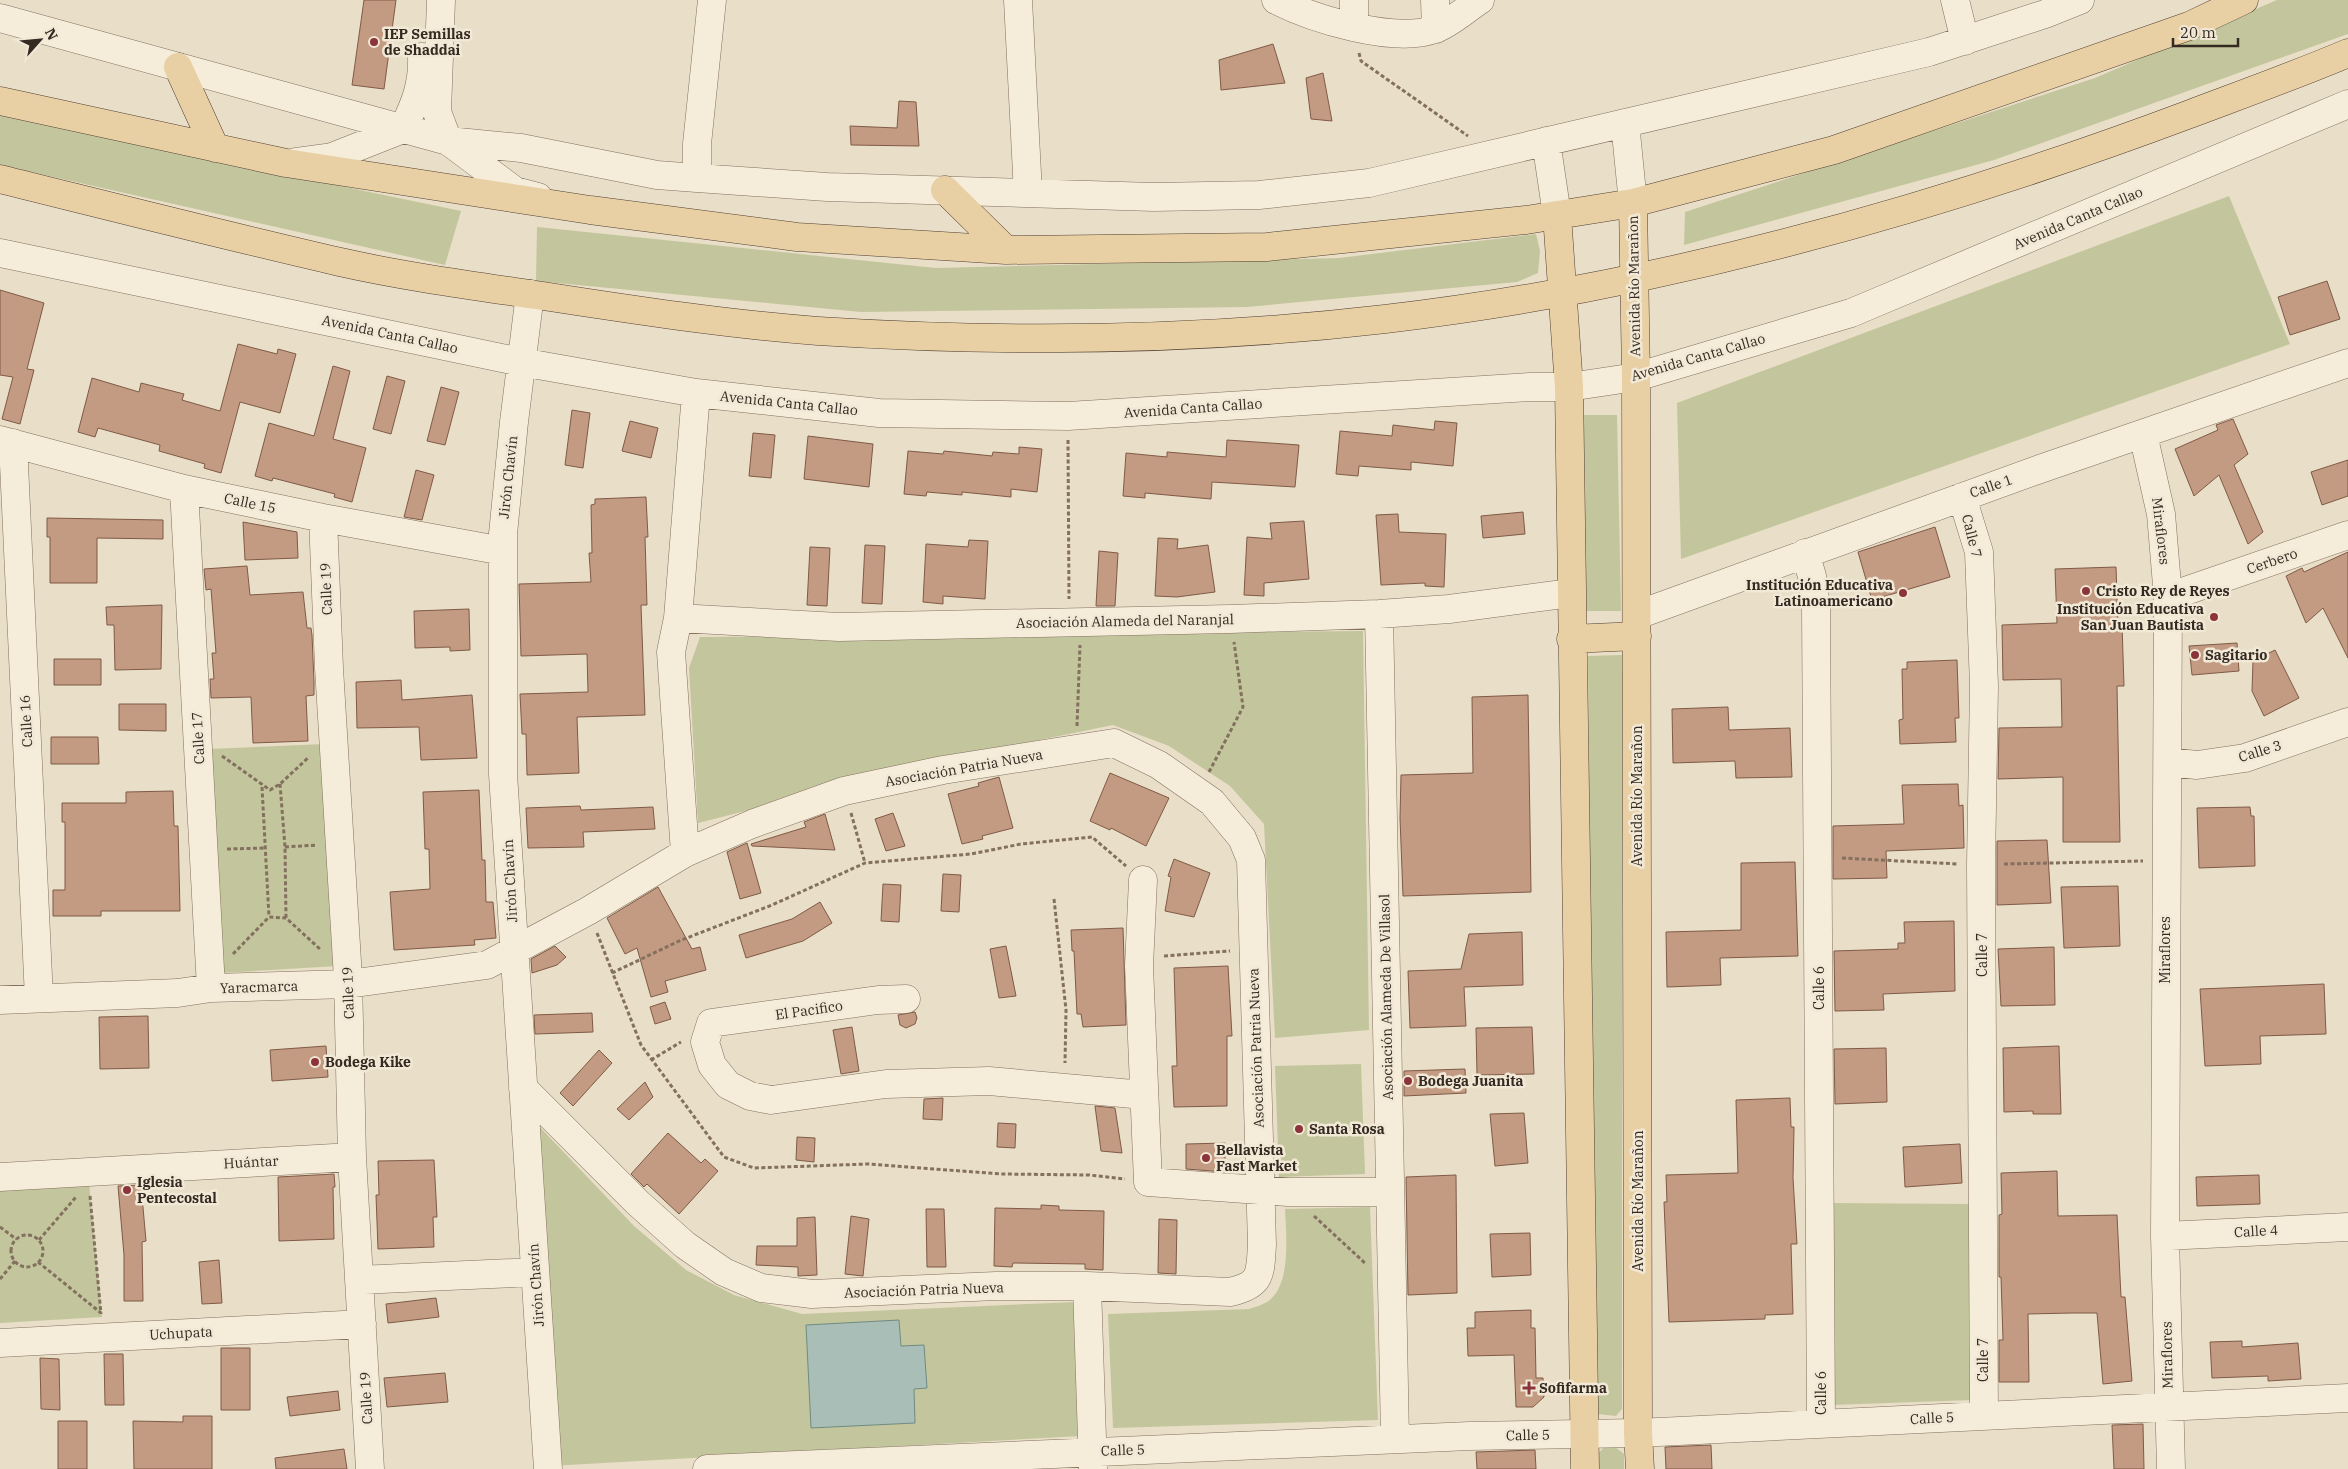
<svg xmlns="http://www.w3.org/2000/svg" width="2348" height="1469" font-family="'IBM Plex Serif',serif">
  <rect width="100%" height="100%" fill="#e9dec7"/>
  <path fill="#c3c69c" d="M2277 0H2348V34L1994 160 1684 245 1685 212 2095 78Z
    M0 115 461 211 445 265 0 165Z
    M2229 196 2290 344 1681 559 1677 403Z
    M537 227 936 268 1339 258 1536 234 1540 251 1538 273 1517 282 1247 307 861 312 536 281Z
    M1582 415H1617L1621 611H1586Z
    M1363 631 1369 1030 1275 1038 1264 824 1230 786 1169 746 1113 725 965 755 698 823 689 668 700 637Z
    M1622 655V1409L1616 1416 1598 1414 1592 1404 1588 656Z
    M325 744 337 966 221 973 209 749Z
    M1361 1064 1365 1174 1279 1177 1275 1066Z
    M535 1122 634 1226 686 1270 734 1295 802 1314 1075 1302 1080 1436 550 1466Z
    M89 1183 102 1317 0 1323V1186Z
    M1829 1203 1970 1204 1972 1400 1832 1405Z
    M1370 1207 1378 1420 1113 1428 1108 1314 1249 1309C1255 1307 1262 1305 1267 1302 1292 1286 1286 1234 1285 1209Z
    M1614 1446 1624 1454V1469H1597V1454L1605 1447Z"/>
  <path fill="#a8beb6" stroke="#708b83" d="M899 1320 901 1346 924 1345 927 1388 914 1389 915 1423 811 1428 806 1325Z"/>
  <path fill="#c39a82" stroke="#7f5b47" d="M364 0H396L384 89 352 85Z
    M1273 44 1285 83 1221 90 1219 60Z
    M1323 73 1332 121 1311 119 1306 78Z
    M899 101 916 102 919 146 851 145 850 126 897 128Z
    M2327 281 2340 319 2290 335 2278 297Z
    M0 290 44 303 27 369 34 370 20 424 2 419 13 377 0 375Z
    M238 344 277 354 278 349 296 354 280 413 240 402 221 473 204 468 205 464 159 451 160 445 98 428 95 437 78 432 92 378 139 392 141 383 184 394 182 400 220 411Z
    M333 366 350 371 333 439 366 448 352 502 334 497 335 494 273 478 272 481 255 476 269 423 314 436Z
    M387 376 405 381 391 434 373 429Z
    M441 387 459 392 445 445 427 441Z
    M572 410 590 413 583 468 565 465Z
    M2233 419 2248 454 2234 465 2263 532 2248 544 2219 475 2194 496 2175 449 2218 430 2216 425Z
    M630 421 658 428 651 458 622 451Z
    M1435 421 1457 423 1453 466 1411 462V470L1359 466 1358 476 1336 474 1340 431 1392 436 1393 425 1434 430Z
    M753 433 775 435 771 478 749 476Z
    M808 436 873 444 869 487 804 479Z
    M1227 440 1299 445 1295 487 1212 482 1211 499 1145 493V498L1123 496 1126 453 1167 457V452L1226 457Z
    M1019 447 1042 449 1037 492 1011 489V497L962 492V495L927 492 926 496 904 494 908 451 943 454 944 451 992 456 993 452 1019 454Z
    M2348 460V496L2322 505 2311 472Z
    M416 470 434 475 422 520 404 517Z
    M646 497 648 537H645L647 605H641L645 715 577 717 579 773 527 775 526 734H522L520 694 588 692 587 654 521 656 519 584 591 582 589 553H592L591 505 595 504V499Z
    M1523 512 1525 534 1483 538 1481 516Z
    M1398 514 1399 532 1446 534 1444 587 1425 586V583L1381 585 1376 515Z
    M47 518 163 520V539L97 538V583H50V537H47Z
    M1304 521 1309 579 1264 583V596L1244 595 1247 537 1272 539 1270 523Z
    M243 522 297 532 298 558 245 560Z
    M1935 527 1950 577 1872 600 1858 552Z
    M1158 538 1178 539 1177 549 1208 545 1215 592 1177 597 1155 596Z
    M969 540 988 541 985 599 943 596V604L923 602 926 544 968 547Z
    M865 545 885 546 882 604 862 603Z
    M810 547 830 548 827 606 807 605Z
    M1099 551 1118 553 1115 606H1096Z
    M2348 552V658L2323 608 2306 623 2286 576 2302 568 2304 572Z
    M247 566 250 595 303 592 307 628H311L312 635 314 682V695L306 696 308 741 253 743 251 697 211 698 210 679H214L212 653H216L211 589 206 590 204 569Z
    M2116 567 2118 624H2122L2124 686H2117L2120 842H2063V777L1998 779 1999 728 2062 727 2061 679 2003 680 2002 625 2057 623 2055 569Z
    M162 605 161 669 115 670 114 625H107L106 607Z
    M469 609 470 650 450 651V647L415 648 414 611Z
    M2237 643 2239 671 2192 675 2189 646Z
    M2275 650 2299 698 2264 716 2252 691 2253 661Z
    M54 659H101V685H54Z
    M1957 660 1959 718H1955L1956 742 1900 744 1899 720 1903 719 1902 669H1907V662Z
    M401 680 402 700 472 695 477 758 421 760 419 727 357 728 356 682Z
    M1528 695 1531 892 1403 896 1400 818 1401 775 1473 773 1472 697Z
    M119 704H166V731L119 730Z
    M1728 707 1729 730 1790 728 1792 777 1736 778 1735 761 1673 763 1672 709Z
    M51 737H98L99 764H51Z
    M1110 773 1169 798 1146 846 1111 828 1110 830 1090 821Z
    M999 777 1013 828 982 836 983 839 962 844 948 794 979 786 978 783Z
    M1958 784 1959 806 1963 805 1964 848 1886 851 1887 878 1833 879V826L1904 824 1902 785Z
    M479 790 482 860H485L486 902H493L496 938 474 940 475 945 394 950 390 892 430 889 429 849H425L423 792Z
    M173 791 174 826H178L180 911H101V916H53V890H65V822H62V803H126V792Z
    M580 806 581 810 653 807 655 829 583 832 584 847 528 848 526 808Z
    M2250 807 2251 816H2254L2255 866 2199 868 2197 808Z
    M893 813 905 846 886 851 875 819Z
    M825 814 835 850 752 846 751 844 806 827 804 822Z
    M2047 840 2051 903 1997 905V841Z
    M747 843 761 893 740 899 727 852Z
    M1174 859 1210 873 1194 917 1165 911 1171 877 1168 876Z
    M1795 862 1798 956 1720 958 1721 985 1667 987 1666 932 1741 930V863Z
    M943 874 961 875 959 912 941 911Z
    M883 884 901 885 899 922 881 921Z
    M2118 886 2120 946 2064 948 2061 887Z
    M658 887 692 949 700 947 706 970 665 981 668 992 651 997 637 948 625 954 607 918Z
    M820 902 832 923 803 941 746 958 739 935 792 919Z
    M1954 921 1955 991 1883 994 1884 1010 1835 1011 1834 951 1898 949V943H1905L1904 922Z
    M1123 928 1126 1025 1083 1027 1081 1014H1077L1074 951H1072L1071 930Z
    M1522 932 1523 985 1464 987 1466 1026 1410 1028 1408 971 1461 969 1469 934Z
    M555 946 566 957 557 965 532 973 531 959Z
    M1006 946 1016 996 999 998 990 949Z
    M2054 947 2055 1005 2001 1006 1998 949Z
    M1228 966 1232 1036H1227V1106L1174 1107 1172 1066H1177L1174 968Z
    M2324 984 2326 1034 2260 1036 2261 1064 2205 1066 2200 989Z
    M665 1002 671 1019 655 1024 650 1007Z
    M915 1012 917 1018 915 1024 906 1028 900 1025 898 1015Z
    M592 1013 593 1032 535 1034 534 1015Z
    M148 1016 149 1068 100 1069 99 1017Z
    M852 1027 859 1071 841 1074 833 1030Z
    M1532 1027 1534 1074 1477 1075 1476 1028Z
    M326 1046 328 1077 272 1081 270 1050Z
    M2059 1046 2061 1114H2033V1111L2004 1112 2003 1048Z
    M1886 1048 1887 1102 1835 1104 1834 1049Z
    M599 1050 612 1063 573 1106 560 1093Z
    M1465 1069 1466 1093 1404 1096V1071Z
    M645 1082 653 1097 629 1120 617 1109Z
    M943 1098 942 1120 923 1119 924 1099Z
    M1790 1098 1791 1127H1794L1793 1178 1797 1244H1791L1793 1314 1765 1315V1319L1669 1322 1664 1202H1667L1666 1175 1738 1173 1736 1100Z
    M1095 1106 1115 1108 1122 1153 1101 1151Z
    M1524 1113 1528 1163 1495 1166 1490 1114Z
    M998 1123 1016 1124 1015 1148 997 1147Z
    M668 1133 701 1163 705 1159 718 1171 679 1214 647 1184 644 1187 631 1174Z
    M797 1137 815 1138 814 1162 796 1160Z
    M1225 1143V1172L1186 1169V1144Z
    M1960 1144 1962 1183 1905 1187 1903 1147Z
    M434 1160 437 1217H433L434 1247 378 1249 376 1195H379L378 1161Z
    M2057 1171 2058 1216 2117 1215 2121 1297H2125L2132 1381 2103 1384 2097 1313H2072L2028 1314 2029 1382H1999V1340H2003L2001 1277H1999V1215L2002 1214 2001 1173Z
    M334 1174 335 1187H333L334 1239 279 1241 278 1177Z
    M1456 1175 1457 1293 1408 1295 1406 1177Z
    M2259 1175 2260 1204 2197 1206 2196 1177Z
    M141 1185 146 1241 142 1242 143 1301H124V1255L118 1186Z
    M1041 1205 1059 1206V1210L1104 1211 1103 1270 1085 1269V1264L1013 1263 1012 1267 994 1266 995 1208 1041 1209Z
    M926 1209H944L946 1267H927Z
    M851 1216 869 1219 863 1276 845 1274Z
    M815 1217 817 1275 798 1276V1267L756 1265 757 1246H797V1218Z
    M1159 1219 1177 1220 1176 1274 1158 1273Z
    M1530 1233 1531 1275 1492 1277 1490 1234Z
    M219 1260 222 1303 202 1304 199 1262Z
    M436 1298 439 1317 388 1323 386 1304Z
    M1531 1310V1328H1535L1536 1378H1543L1544 1397 1533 1407H1516L1514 1355 1468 1356 1467 1328H1475V1312Z
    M2242 1341V1347L2298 1343 2301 1379 2268 1381V1376L2212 1378 2210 1342Z
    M221 1348H250V1410H221Z
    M104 1354H123L124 1405H105Z
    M40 1358 59 1359 60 1410 41 1409Z
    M445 1373 448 1402 387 1407 384 1378Z
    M338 1391 340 1410 290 1416 287 1397Z
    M183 1416H212V1469H134L133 1421 183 1422Z
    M58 1421H87V1469H58Z
    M2143 1424 2144 1469H2114L2112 1425Z
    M1711 1445 1712 1469H1666L1665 1447Z
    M344 1449 347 1469H276L275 1458Z
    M1535 1450 1536 1469H1477L1476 1452Z"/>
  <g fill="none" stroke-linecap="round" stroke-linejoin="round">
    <g stroke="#83705f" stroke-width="29">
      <path id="minor" d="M441 0 437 112 448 141 515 191 538 197
        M1018 0 1028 193
        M1276 0C1313 19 1395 44 1435 29 1451 23 1466 9 1480 0
        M1435 0 1436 29
        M1955 0 1965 41
        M0 18 448 141 521 148 657 175 697 178 827 187 1154 197 1259 195 1369 183 1929 52 2045 14 2080 0
        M1354 26V0
        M1625 123 1633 203
        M1546 141 1557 215
        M295 162 332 157 403 129C415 104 423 85 422 57
        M697 178V144L712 0
        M0 253 521 362 696 393 879 413 1068 416 1530 387H1569L1636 377 1851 313 2348 104
        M530 294 514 422 503 534V774L548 1469
        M2143 434 2161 514 2168 597 2165 1236 2171 1469
        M0 440 184 489 323 518 503 551
        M13 443 39 998
        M184 489 211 988
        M1962 497 1979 552 1984 686 1981 865 1984 1416
        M323 518 329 668 348 978 352 1157 370 1469
        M1805 553 1812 576 1816 607 1821 1424
        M2168 597 2348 535
        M1379 614 1395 1439
        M1637 615 2040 469 2348 363
        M678 618 839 627 1230 619 1379 614 1449 609 1571 593
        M2168 762 2197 765 2245 758 2348 722
        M685 853 671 652 678 618 696 393
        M1143 880 1139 966 1148 1182 1288 1192H1390
        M906 999 878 1000 711 1023 705 1042 712 1065 728 1085 750 1096 771 1100 886 1084 989 1081 1144 1095
        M0 1000 178 993 211 988 348 984 487 965 588 911 685 853 752 824 844 791 943 770 1114 743 1159 765 1212 802 1242 838 1251 860 1262 1245C1260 1274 1262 1285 1230 1292L1087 1286H996L812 1294 761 1288 724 1272 685 1245 638 1203 523 1088
        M0 1177 352 1157
        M2165 1236 2348 1227
        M359 1280 535 1272
        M1087 1286 1093 1469
        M0 1343 362 1324
        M707 1469 1470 1436 1638 1433 2348 1398"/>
    </g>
    <g stroke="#513f32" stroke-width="29">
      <path id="major" d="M178 67 215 148
        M0 101 286 163 590 210 797 237 1006 250 1267 247 1526 220 1633 203 1834 150 2189 26 2244 0
        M0 179C113 207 227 236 340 262 407 277 475 286 543 296 634 310 726 324 818 331 1007 343 1197 341 1385 319 1661 287 1931 211 2190 114 2243 94 2296 75 2348 53
        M945 190 1006 250
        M1633 203 1636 377 1638 1433 1640 1469
        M1557 215 1569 387 1585 1469
        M1571 639 1637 636"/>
    </g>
    <path stroke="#83705f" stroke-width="3" stroke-dasharray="4 2.5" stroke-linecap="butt" d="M1359 53 1361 61 1468 136
      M1068 440 1069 599
      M1077 726 1080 645
      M222 756 270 790 280 784 309 757
      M1209 772 1243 707 1234 642
      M280 784 285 847 286 918
      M262 787 269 917
      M851 813 865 863
      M285 847 317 845
      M227 849 265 848
      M1842 858 1958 864
      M2004 864 2143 861
      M1054 899 1066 1010 1065 1063
      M597 933 641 1045 724 1157 754 1168 868 1164 1001 1174 1089 1175 1125 1179
      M233 954 269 917 286 918 321 950
      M1164 956 1230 951
      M612 973 679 941 772 905 865 863 971 854 1021 844 1092 837 1126 866
      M651 1060 681 1042
      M90 1196 101 1314
      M1314 1216 1366 1264
      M0 1227 16 1239
      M11 1251a16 16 0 1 1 32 0a16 16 0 1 1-32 0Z
      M39 1240 76 1197
      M38 1262 101 1313
      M0 1279 15 1261"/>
    <use href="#minor" stroke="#f5ecda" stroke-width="28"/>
    <use href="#major" stroke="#e8d0a4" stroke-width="28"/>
  </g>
  <g fill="#8b353a" stroke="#f2e8d6" stroke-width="2">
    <circle cx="374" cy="42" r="5"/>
    <circle cx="2086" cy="591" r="5"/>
    <circle cx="1903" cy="593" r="5"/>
    <circle cx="2214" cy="617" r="5"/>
    <circle cx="2195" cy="655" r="5"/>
    <circle cx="315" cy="1062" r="5"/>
    <circle cx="1408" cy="1081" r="5"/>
    <circle cx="1299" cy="1129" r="5"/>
    <circle cx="1206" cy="1158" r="5"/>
    <circle cx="127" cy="1190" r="5"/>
    <path d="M1526.5 1380.5h5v5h5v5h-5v5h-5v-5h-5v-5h5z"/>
  </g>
  <g text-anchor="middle" stroke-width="5" stroke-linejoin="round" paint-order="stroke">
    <g font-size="14" font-weight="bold" fill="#352a21" stroke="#f2e8d6" text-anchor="start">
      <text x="384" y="39">IEP Semillas<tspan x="384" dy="16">de Shaddai</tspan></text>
      <text x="1893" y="590" text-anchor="end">Institución Educativa<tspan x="1893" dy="16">Latinoamericano</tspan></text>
      <text x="2096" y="596">Cristo Rey de Reyes</text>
      <text x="2204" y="614" text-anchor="end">Institución Educativa<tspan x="2204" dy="16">San Juan Bautista</tspan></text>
      <text x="2205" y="660">Sagitario</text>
      <text x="325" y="1067">Bodega Kike</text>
      <text x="1418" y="1086">Bodega Juanita</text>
      <text x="1309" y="1134">Santa Rosa</text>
      <text x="1216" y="1155">Bellavista<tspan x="1216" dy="16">Fast Market</tspan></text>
      <text x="137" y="1187">Iglesia<tspan x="137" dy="16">Pentecostal</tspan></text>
      <text x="1539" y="1393">Sofifarma</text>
    </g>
    <g font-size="14" fill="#352a21" stroke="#f2e8d6">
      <text transform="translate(2078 218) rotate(-23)" y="5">Avenida Canta Callao</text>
      <text transform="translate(1634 286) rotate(-91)" y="5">Avenida Río Marañon</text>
      <text transform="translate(390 334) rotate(12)" y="5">Avenida Canta Callao</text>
      <text transform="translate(1698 357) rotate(-16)" y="5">Avenida Canta Callao</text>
      <text transform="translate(789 403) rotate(6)" y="5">Avenida Canta Callao</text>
      <text transform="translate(1193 408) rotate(-4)" y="5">Avenida Canta Callao</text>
      <text transform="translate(508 477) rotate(-84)" y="5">Jirón Chavín</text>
      <text transform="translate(1991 486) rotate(-19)" y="5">Calle 1</text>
      <text transform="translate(250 503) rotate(12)" y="5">Calle 15</text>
      <text transform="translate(2161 531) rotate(83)" y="5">Miraflores</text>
      <text transform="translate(1972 536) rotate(76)" y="5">Calle 7</text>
      <text transform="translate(2272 561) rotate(-19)" y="5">Cerbero</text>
      <text transform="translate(326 589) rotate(-92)" y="5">Calle 19</text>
      <text transform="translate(1125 621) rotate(-1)" y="5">Asociación Alameda del Naranjal</text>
      <text transform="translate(26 721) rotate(-93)" y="5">Calle 16</text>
      <text transform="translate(198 738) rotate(-93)" y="5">Calle 17</text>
      <text transform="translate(2260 751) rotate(-17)" y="5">Calle 3</text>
      <text transform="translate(964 768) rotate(-10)" y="5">Asociación Patria Nueva</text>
      <text transform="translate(1637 796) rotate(-90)" y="5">Avenida Río Marañon</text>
      <text transform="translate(510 881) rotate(-93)" y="5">Jirón Chavín</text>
      <text transform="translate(2165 950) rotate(-90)" y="5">Miraflores</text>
      <text transform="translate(1982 955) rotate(-90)" y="5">Calle 7</text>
      <text transform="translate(259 987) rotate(-2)" y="5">Yaracmarca</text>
      <text transform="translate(1819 988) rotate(-90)" y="5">Calle 6</text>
      <text transform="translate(348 993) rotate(-92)" y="5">Calle 19</text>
      <text transform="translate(1386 997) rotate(-91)" y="5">Asociación Alameda De Villasol</text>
      <text transform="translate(809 1010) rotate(-8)" y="5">El Pacifico</text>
      <text transform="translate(1256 1048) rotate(-92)" y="5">Asociación Patria Nueva</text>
      <text transform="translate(251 1162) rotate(-3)" y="5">Huántar</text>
      <text transform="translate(1638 1201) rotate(-90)" y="5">Avenida Río Marañon</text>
      <text transform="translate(2256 1231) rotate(-3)" y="5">Calle 4</text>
      <text transform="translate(536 1285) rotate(-94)" y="5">Jirón Chavín</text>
      <text transform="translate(924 1290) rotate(-2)" y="5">Asociación Patria Nueva</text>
      <text transform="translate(181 1333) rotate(-3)" y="5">Uchupata</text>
      <text transform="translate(2167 1355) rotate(-91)" y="5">Miraflores</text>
      <text transform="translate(1983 1360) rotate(-90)" y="5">Calle 7</text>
      <text transform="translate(1821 1393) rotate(-90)" y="5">Calle 6</text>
      <text transform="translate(366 1398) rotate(-93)" y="5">Calle 19</text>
      <text transform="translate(1932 1418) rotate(-3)" y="5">Calle 5</text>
      <text transform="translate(1528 1435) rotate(-1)" y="5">Calle 5</text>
      <text transform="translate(1123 1450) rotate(-2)" y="5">Calle 5</text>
    </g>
  </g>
  <g transform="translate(40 40) rotate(63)" stroke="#f2e8d6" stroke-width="4" paint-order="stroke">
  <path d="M0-4L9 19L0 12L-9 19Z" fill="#352a21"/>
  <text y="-8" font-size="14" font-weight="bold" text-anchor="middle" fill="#352a21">N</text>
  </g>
  <path d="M2173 38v8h65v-8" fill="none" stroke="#352a21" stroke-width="2.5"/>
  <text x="2180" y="38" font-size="15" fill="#352a21" stroke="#f2e8d6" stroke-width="4" paint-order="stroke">20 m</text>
</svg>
